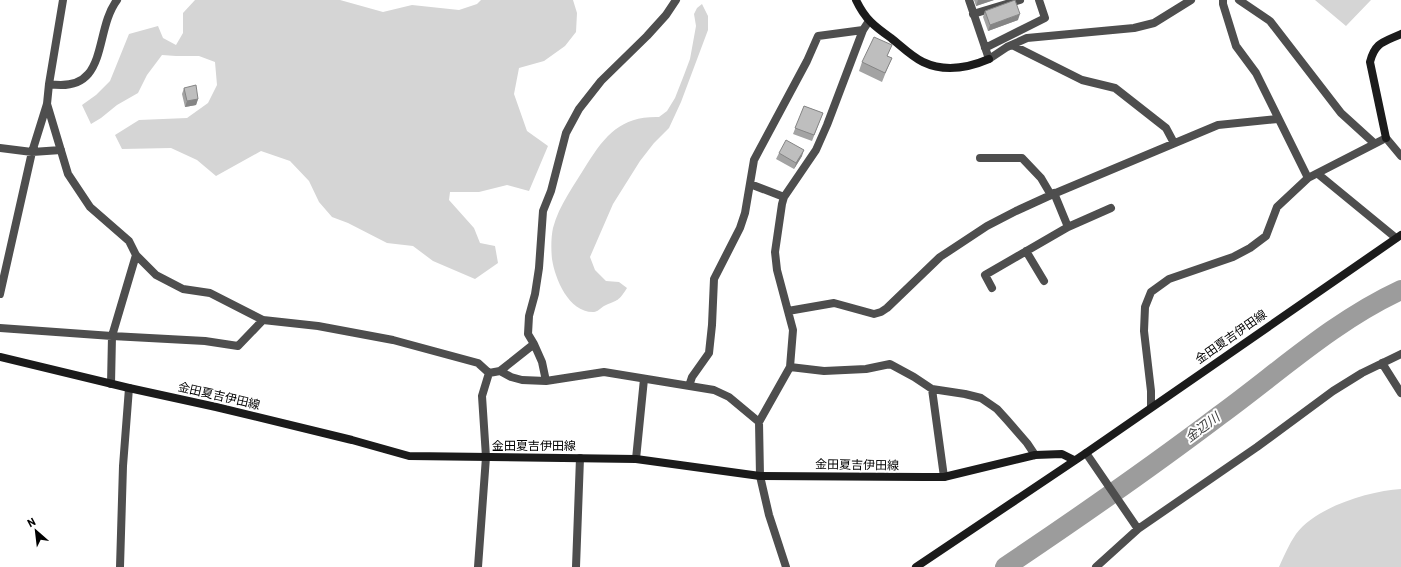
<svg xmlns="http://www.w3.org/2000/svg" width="1401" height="567" font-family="Barlow,'Noto Sans JP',sans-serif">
  <rect width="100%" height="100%" fill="#fff"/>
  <path fill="#d5d5d5" d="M195 0H340L383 12 412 5 459 10 477 4 481 0H573L577 13 576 32 565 46 544 61 519 68 514 94 527 131 548 146 529 191 507 185 479 192H450L449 200 474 228 480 243 495 246 498 263 475 279 433 261 413 246 387 243 348 223 332 217 319 202 309 181 290 161 261 151 216 176 197 160 171 148 122 149 115 135 139 120 187 118 208 103 217 85 215 62 199 56H176L162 55 147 75 138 93 117 105 101 118 91 124 82 105 96 95 110 81 129 34 158 26 163 38 176 45 183 33V13Z
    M1315 0H1371L1346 26Z
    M702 4 708 16V30L681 102 669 128 654 143 640 161 613 204 590 257 595 270 606 281 619 282 627 288C618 302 619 299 604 306 601 308 597 312 594 312 569 313 555 279 552 259 551 250 551 237 553 228 559 205 575 184 587 164 606 134 622 116 659 117L667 111 675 98 684 75 690 59 696 26 694 14 697 8Z
    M1401 489V567H1279C1284 556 1289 544 1296 534 1316 507 1369 491 1401 489Z"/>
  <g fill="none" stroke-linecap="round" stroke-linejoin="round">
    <path stroke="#9c9c9c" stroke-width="20" d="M1005 567C1078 518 1150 468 1220 415 1279 372 1334 321 1401 290"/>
    <path stroke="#4e4e4e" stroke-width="8" d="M969 0 989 59 1007 47 1027 38 1134 28 1154 23 1191 0
      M1223 0V4L1236 46 1256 73 1308 178
      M1239 0 1270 21 1341 113 1374 143
      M973 14 1020 0
      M1012 45 1082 80 1115 88 1166 128 1174 143
      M985 48 1045 18 1039 0
      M49 84C110 94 93 32 117 0
      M47 104 68 174 90 207 129 241 136 255 156 275 183 289 210 293 263 320 318 326 393 340 478 363 489 373 500 371 511 377 522 380 546 381 604 372 714 390 729 397 759 422
      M0 148 32 152 61 150
      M980 158H1022L1041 178 1051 195
      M1318 174 1396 238
      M750 184 784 197
      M1054 193 1068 227 1111 208
      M1026 251 1044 281
      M992 288 985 275 1068 227
      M0 294 32 152 47 104 49 84 63 0
      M788 311 834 303 874 314 881 312 887 308 940 257 987 226 1016 211 1051 195 1218 125 1278 119
      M0 328 112 336 205 341 238 346 263 320
      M534 344 542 362 546 381
      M1382 363 1401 393
      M790 367 824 371 866 369 890 364 914 377 932 389 965 394 981 398 997 409 1007 420 1027 443 1035 455
      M500 371 534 344 528 334 529 316 535 294 539 268 543 211 551 191 566 133 579 109 601 81 647 36 666 15 676 0
      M111 384 112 336 136 255
      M689 386 692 377 709 353 712 325 714 279 740 228 745 213 754 160 807 61 818 36 863 30
      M932 389 944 477
      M1151 407V391L1144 331 1145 307 1151 292 1169 279 1233 257 1250 248 1266 236 1277 207 1308 178 1386 138 1401 156
      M1086 453 1138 529
      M636 459 644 379
      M120 567 123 466 129 388
      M478 567 486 457 482 396 489 373
      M576 567 580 458
      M786 567 769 515 760 476 759 422 790 367 793 330 777 270 775 252 782 204 784 197 816 150 827 125 863 30 869 21
      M1096 567 1138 529 1257 447 1333 391 1362 373 1401 354"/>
    <path stroke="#1b1b1b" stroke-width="8" d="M856 0C865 19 874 26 891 38 900 45 912 57 923 62 944 72 968 68 989 59
      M1386 138 1370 62C1375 42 1384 42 1401 34
      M0 357 129 388 216 407 352 440 409 456 636 459 760 476 923 477H944L1035 455 1062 454 1074 460
      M916 567 1086 453 1401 235"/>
  </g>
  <path fill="#a3a3a3" d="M974 0H994L976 6Z
    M985 11 1018 20 988 31 983 17Z
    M887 56 892 58 888 67 882 82 859 71 862 62Z
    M184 88 198 99 196 105 185 107 182 94Z
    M804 106 823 113 812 141 793 134Z
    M779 153 802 156 794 169 776 159Z"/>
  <path fill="#858585" d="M978 0H994L976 6Z
    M1020 14 1018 20 988 31 990 25Z
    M198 99 196 105 185 107 187 101Z
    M804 150 802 156 794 169 796 163Z"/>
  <path fill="#bebebe" stroke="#858585" d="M1015 0 1020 14 990 25 985 11Z
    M874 37 892 45 887 56 892 58 885 73 862 62Z
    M196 85 198 99 187 101 184 88Z
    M804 106 823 113 814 135 795 128Z
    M786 140 804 150 796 163 779 153Z"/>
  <g text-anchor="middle" stroke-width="4" stroke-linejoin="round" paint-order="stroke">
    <g font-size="12" fill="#000" stroke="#fff">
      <text transform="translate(1231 337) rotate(-35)" y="4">金田夏吉伊田線</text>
      <text transform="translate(219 396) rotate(13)" y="4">金田夏吉伊田線</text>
      <text x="534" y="450">金田夏吉伊田線</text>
      <text transform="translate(857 465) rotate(1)" y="4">金田夏吉伊田線</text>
    </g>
    <g font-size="13" font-style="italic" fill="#3d3d3d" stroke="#fff">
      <text transform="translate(1202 427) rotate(-37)" y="5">金辺川</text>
    </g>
  </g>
  <g transform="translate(36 531) rotate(332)" stroke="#ffffff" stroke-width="3" paint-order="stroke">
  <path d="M0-3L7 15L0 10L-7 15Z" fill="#000000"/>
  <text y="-6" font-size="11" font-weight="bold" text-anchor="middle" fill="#000000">N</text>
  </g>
</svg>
